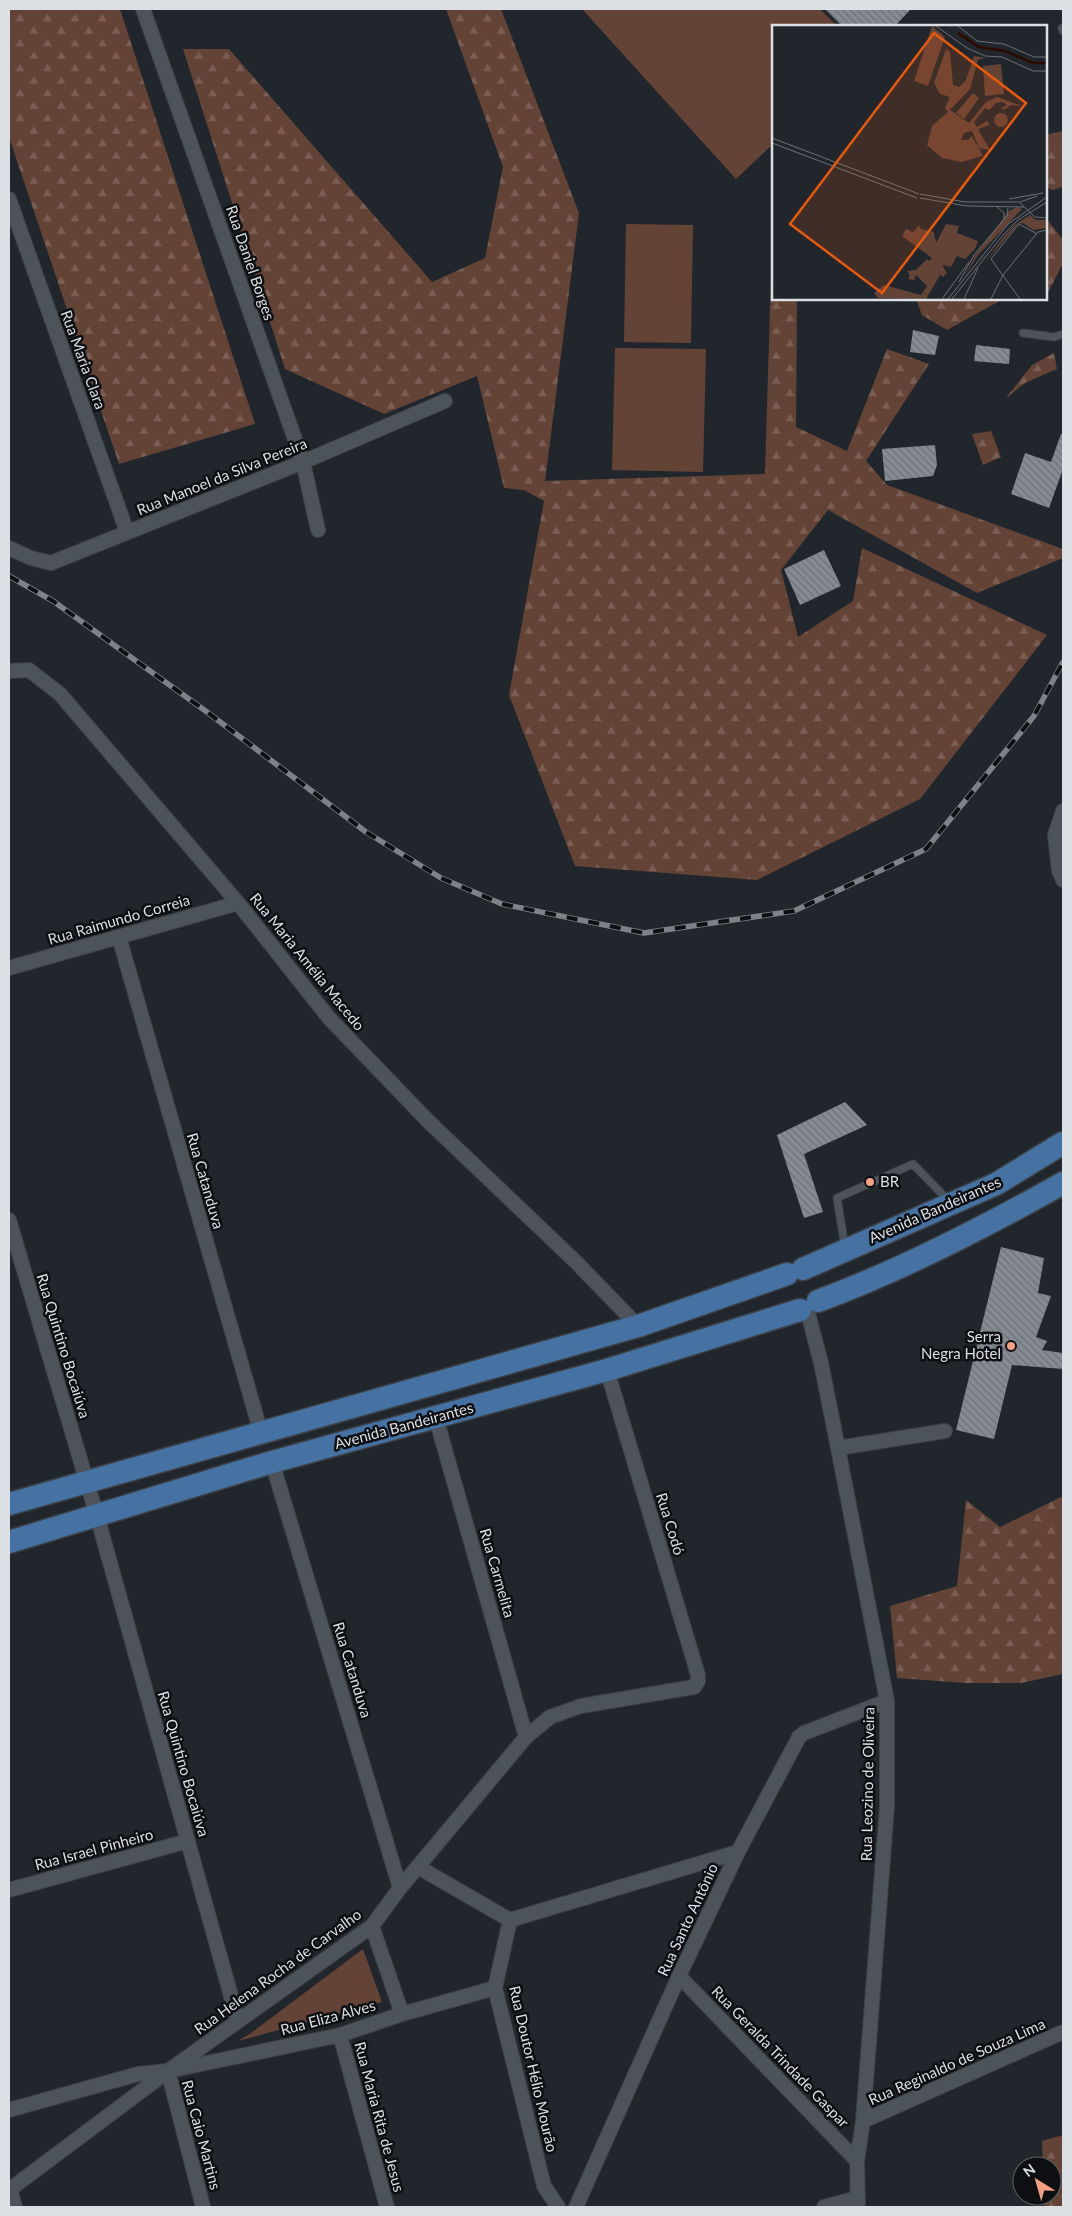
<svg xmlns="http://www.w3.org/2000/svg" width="1072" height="2216" font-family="Lato,sans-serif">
  <defs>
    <pattern id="forest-firs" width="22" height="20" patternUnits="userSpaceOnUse" patternTransform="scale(1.25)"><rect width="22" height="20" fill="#644337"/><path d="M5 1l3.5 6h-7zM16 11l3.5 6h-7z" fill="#7a5e54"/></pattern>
    <pattern id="building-back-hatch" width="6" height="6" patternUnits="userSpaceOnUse" patternTransform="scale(1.25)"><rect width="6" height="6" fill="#848b93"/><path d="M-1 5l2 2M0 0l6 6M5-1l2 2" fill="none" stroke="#6d7277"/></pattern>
  </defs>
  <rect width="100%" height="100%" fill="#21262d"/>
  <path fill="url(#forest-firs)" d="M9 9H120L255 424 119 464 9 137Z
    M446 9H501L579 213 545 481 765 474 773 210V299H797L796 427 847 451 887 349 929 364 866 461 887 485 1063 549V558L977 593 828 510 781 570 798 637 853 601 862 548 1047 635 920 799 757 880 575 866 509 695 544 501 524 490 504 488 477 376 384 414 285 369 183 49H229L432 282 485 258 503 167Z
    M1063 131V187L1052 190 1046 186V135Z
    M1046 218 1063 240V263L1046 297Z
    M916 299H1003L947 330 922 315Z
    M1054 353 1057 369 1025 383 1006 398 1032 365Z
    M991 431 1001 457 983 465 972 434Z
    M1063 1496V1674L1021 1683H965L897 1678 890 1606 957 1586 966 1500 1000 1527Z
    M1063 2135V2207H1044V2196H1052V2166H1043L1042 2141Z"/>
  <path fill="#644337" d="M582 9H820L837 26H773V144L736 179Z
    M626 224 693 225 691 343 624 342Z
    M615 348 706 349 703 472 612 470Z
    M363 1949 382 2002 238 2041 251 2033Z"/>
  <path fill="url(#building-back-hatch)" d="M825 9H911L895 26H842Z
    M913 330 939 336 935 355 910 352Z
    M976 345 1010 349 1009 364 974 361Z
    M1061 434H1063V469L1049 508 1011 494 1025 453 1051 462Z
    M935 445 937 465 933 476 885 481 882 449Z
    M824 550 841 586 800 605 784 569Z
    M845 1102 867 1125 804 1154 823 1212 804 1218 777 1135Z
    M1001 1247 1044 1258 1038 1293 1051 1296 1036 1337 1047 1341 1042 1350 1063 1353V1369L1012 1365 994 1439 956 1430Z"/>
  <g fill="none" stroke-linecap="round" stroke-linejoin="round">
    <g stroke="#3c4147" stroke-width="9">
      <path id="service" d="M1062 28 1063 31
        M1023 333 1054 337 1063 334
        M845 1247 837 1198 913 1164 948 1200"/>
    </g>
    <g stroke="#3c4147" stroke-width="16">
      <path id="minor" d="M143 9 303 462 318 530
        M9 199 127 532
        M9 548 31 558 51 563 303 462 445 401
        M9 671 29 670 60 694 238 903 329 1018 428 1121 576 1262 638 1326
        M1063 811 1055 835 1059 871 1063 880
        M119 937 261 1433
        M9 968 238 903
        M9 1220 97 1516 238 2021
        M807 1309 821 1363 838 1448 887 1701V1806L863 2121 857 2161 858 2207
        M436 1418 526 1737
        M838 1448 945 1431
        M272 1462 400 1888
        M418 1867 510 1920 495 1988 544 2186 558 2207
        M9 1890 188 1841
        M510 1920 738 1852
        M372 1926 402 2014
        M679 1976 857 2161
        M340 2035 387 2207
        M168 2071 203 2207
        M9 2110 138 2074 168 2071 340 2035 402 2014 495 1988
        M863 2121 1063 2032
        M9 2190 168 2071 372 1926 400 1888 526 1737 550 1717 581 1706 694 1687 698 1681V1675L607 1370
        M10 2190 15 2207
        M576 2207 679 1976 738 1852 799 1737 804 1733 887 1701
        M824 2207 857 2198"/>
    </g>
    <g stroke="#3c4147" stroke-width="25">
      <path id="primary" d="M803 1269 996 1184 1063 1143
        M818 1301C902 1270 985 1227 1063 1183
        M9 1504 638 1326 787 1274
        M9 1542 272 1462 607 1370 800 1310"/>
    </g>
    <use href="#service" stroke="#4d535b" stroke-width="7"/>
    <use href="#minor" stroke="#4d535b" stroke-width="14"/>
    <use href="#primary" stroke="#4672a3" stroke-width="22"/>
    <g stroke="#7e8288" stroke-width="5.5">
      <path id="rail" d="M9 576 53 601 207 712 366 832 441 878 502 904 644 933 794 911 926 849 1034 716 1063 662"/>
    </g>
    <use href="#rail" stroke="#0d0f12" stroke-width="4" stroke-dasharray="11" stroke-linecap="butt"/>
  </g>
  <g fill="#f3a082" stroke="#0d0f12" stroke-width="2">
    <circle cx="870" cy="1182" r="5"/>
    <circle cx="1011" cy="1346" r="5"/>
  </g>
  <g text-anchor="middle" stroke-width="5" stroke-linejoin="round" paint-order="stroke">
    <g font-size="15" fill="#dcdfe4" stroke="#0d0f12">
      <text transform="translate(250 263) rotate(71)" y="5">Rua Daniel Borges</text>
      <text transform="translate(83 360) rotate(70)" y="5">Rua Maria Clara</text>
      <text transform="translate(222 477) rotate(-22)" y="5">Rua Manoel da Silva Pereira</text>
      <text transform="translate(119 920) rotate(-16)" y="5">Rua Raimundo Correia</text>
      <text transform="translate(307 962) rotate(51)" y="5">Rua Maria Amélia Macedo</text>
      <text transform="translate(205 1181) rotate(74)" y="5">Rua Catanduva</text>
      <text transform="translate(935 1210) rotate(-24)" y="5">Avenida Bandeirantes</text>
      <text transform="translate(63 1346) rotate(73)" y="5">Rua Quintino Bocaiúva</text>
      <text transform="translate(404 1426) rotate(-15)" y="5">Avenida Bandeirantes</text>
      <text transform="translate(670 1524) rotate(73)" y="5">Rua Codó</text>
      <text transform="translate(497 1573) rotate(74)" y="5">Rua Carmelita</text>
      <text transform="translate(352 1670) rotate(73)" y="5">Rua Catanduva</text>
      <text transform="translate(183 1764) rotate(74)" y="5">Rua Quintino Bocaiúva</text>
      <text transform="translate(868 1784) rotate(-89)" y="5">Rua Leozino de Oliveira</text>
      <text transform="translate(94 1850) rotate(-15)" y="5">Rua Israel Pinheiro</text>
      <text transform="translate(688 1920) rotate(-65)" y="5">Rua Santo Antônio</text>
      <text transform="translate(278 1972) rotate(-36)" y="5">Rua Helena Rocha de Carvalho</text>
      <text transform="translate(328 2018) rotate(-15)" y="5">Rua Eliza Alves</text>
      <text transform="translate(780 2057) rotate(46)" y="5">Rua Geralda Trindade Gaspar</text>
      <text transform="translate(957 2062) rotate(-24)" y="5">Rua Reginaldo de Souza Lima</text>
      <text transform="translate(533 2069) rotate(77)" y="5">Rua Doutor Hélio Mourão</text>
      <text transform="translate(379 2117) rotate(75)" y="5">Rua Maria Rita de Jesus</text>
      <text transform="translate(201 2135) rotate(75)" y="5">Rua Caio Martins</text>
    </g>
    <g font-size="15" fill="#dcdfe4" stroke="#0d0f12" text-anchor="start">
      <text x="880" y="1187">BR</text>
      <text x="1001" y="1342" text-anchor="end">Serra<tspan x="1001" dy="17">Negra Hotel</tspan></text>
    </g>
  </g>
  <g transform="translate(772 25)">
    <rect width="275" height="275" fill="#21262d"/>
    <path d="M245 182 250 184 206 230 193 250 204 229 237 186ZM258 190 264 195H275V203L261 205 251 198 246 199 214 236 233 210 243 200Z" fill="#644337"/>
    <path d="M160 1 173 12 156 61 142 56ZM174 24 178 27 181 60 187 62 194 55 202 31 213 33 206 35 198 64 178 85 197 98 214 77 225 72 250 81 239 80 232 85 229 83 235 80 231 77 224 78 217 85 213 83 202 97 205 102 215 96 218 100 206 104 218 125 207 123 200 106 192 108 189 115H196L200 111 211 131 189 137 170 133 155 120 160 101 176 87 173 83 178 72 168 69 162 58ZM222 95a7 7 0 1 1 14 0a7 7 0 1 1-14 0ZM174 199 187 201 185 208 206 216 203 224 193 234 185 231 179 242 170 240 175 248 171 252 168 250 154 274 106 273 102 268 112 260 149 270 155 261 144 250 142 255 136 254 138 250 135 246 144 245 155 234 157 236 160 233 130 211 134 204 141 207 147 200 149 204 162 207 164 218Z" fill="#644337"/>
    <path d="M229 39 232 69 213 71 211 41ZM201 68 207 73 192 94 184 88Z" fill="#644337"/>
    <path fill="none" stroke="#2d0a00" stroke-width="2.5" d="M186 8 207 22 233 26 261 38H275"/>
    <path fill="none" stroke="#6c7076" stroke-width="1" d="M164 1 195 23 213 31 230 32 261 46H275M186 1 205 16 232 19 262 32H275M0 113 147 169M0 118 145 173M148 169 193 177H247L263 192 275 193M148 173 195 181 252 182M237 174 271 168M248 177 265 171M225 182 232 188V194M201 231 235 191 236 183M187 257 202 230M170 274 197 237M176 274 236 199 275 172M180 274 231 210 246 195 275 177M192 274 206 243M219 274 231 250 266 207 275 205M248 274 219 234 247 199 265 209"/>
    <path fill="#e8590c" fill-opacity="0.15" stroke="#e8590c" stroke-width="2.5" d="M162 8 254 78 110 268 18 199Z"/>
    <rect width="275" height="275" fill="none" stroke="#dcdfe4" stroke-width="2.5"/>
  </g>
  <rect width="1072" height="2216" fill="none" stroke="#dcdfe4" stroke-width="20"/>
  <g transform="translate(1037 2181) rotate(323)"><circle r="24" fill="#0d0f12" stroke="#606266"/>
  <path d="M0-4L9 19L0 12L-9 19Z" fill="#f3a082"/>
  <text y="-8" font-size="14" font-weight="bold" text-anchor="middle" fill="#dcdfe4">N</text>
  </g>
</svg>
